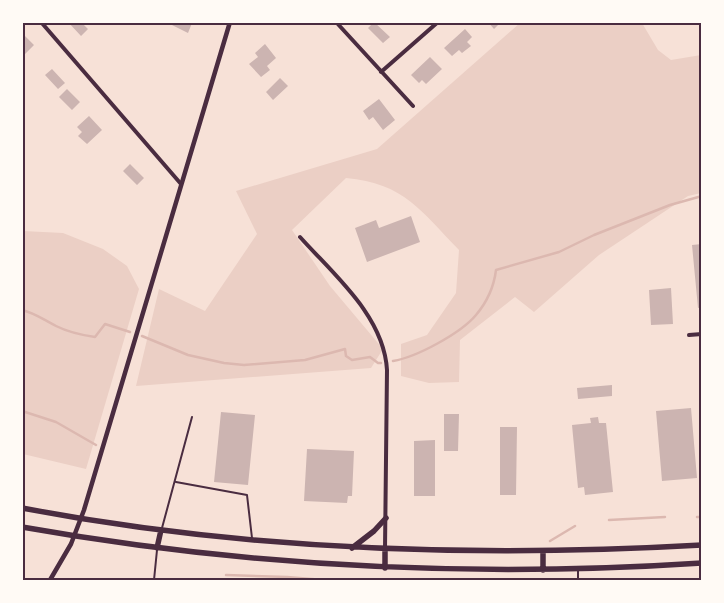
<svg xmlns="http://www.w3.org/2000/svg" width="724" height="603" font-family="'Times New Roman',serif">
  <rect width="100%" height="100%" fill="#f7e1d7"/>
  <path fill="#ebcfc5" d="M520 23H642L658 50 671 60 701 55V193L688 196 599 255 534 312 515 297 460 340 459 382 429 383 401 376V344L427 335 456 293 459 250C421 211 404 183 346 178L292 230 330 286 383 349 371 368 136 386 159 289 205 311 257 234 236 191 377 149Z
    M23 231 63 233 103 249 127 266 139 289 86 469 23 454Z"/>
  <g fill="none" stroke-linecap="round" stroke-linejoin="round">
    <path stroke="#dcb8b0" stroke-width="2.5" d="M22 310C35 313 44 320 56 326 68 332 81 335 95 337L105 324 130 332
      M142 336 188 355 224 363 244 365 305 360 345 349 346 356 352 360 370 357 378 363H381
      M393 361C417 357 461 333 476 315 487 302 494 286 496 270L559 252 594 235 670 205 702 196
      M22 411 56 422 96 445
      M697 517H702
      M609 520 665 517
      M550 541 575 526
      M226 575 287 577 324 580"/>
  </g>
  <path fill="#ccb4b1" d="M68 22H81L88 29 81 36Z
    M166 22H190L192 23 188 33Z
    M374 22 390 37 383 43 368 28Z
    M488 22H501L494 29Z
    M465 29 472 37 467 42 471 46 462 53 459 50 452 56 444 48Z
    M22 33 34 45 25 54 22 51Z
    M265 44 276 58 267 66 270 70 261 77 249 64 258 57 255 53Z
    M430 57 442 69 426 84 422 80 419 83 411 75Z
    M52 69 65 83 58 89 45 75Z
    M280 78 288 86 273 100 266 92Z
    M67 89 80 102 72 110 59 97Z
    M379 99 395 120 383 130 373 117 369 120 363 111Z
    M89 116 102 130 87 144 78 136 82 132 77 127Z
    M130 164 144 178 137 185 123 171Z
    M411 216 420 242 367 262 355 228 376 220 379 228Z
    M702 244V307L698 308 692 245Z
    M671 288 673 324 651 325 649 290Z
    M612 385V396L578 399 577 388Z
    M691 408 697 478 662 481 656 411Z
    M221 412 255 415 248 485 214 482Z
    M444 414H459L458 451H444Z
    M598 417 599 423H606L613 492 585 495 584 487 578 488 572 425 591 423 590 418Z
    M500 427H517L516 495H500Z
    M435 440V496H414V441Z
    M307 449 354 451 352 496H348L347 503 304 501Z"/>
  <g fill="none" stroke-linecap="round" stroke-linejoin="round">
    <path stroke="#4a2c40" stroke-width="2" d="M176 482 247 495 252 538
      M162 528 192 417
      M578 569V580
      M154 580 157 550"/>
    <path stroke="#4a2c40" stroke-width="4" d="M41 22 181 184
      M336 22 413 106
      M381 72 438 22
      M300 237C334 275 384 316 387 370L385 549
      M689 335 702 334"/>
    <path stroke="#4a2c40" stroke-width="4.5" d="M50 580 71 544 84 510 230 22"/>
    <path stroke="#4a2c40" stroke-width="5.5" d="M22 508C247 551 474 558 702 545
      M22 527C247 567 474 578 702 563
      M157 548 161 530
      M352 548 374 531 386 518
      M543 552V570
      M385 568V549"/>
  </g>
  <rect width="724" height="603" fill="none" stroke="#fffaf5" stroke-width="48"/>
  <rect x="24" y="24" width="676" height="555" fill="none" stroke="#4a2c40" stroke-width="2"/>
</svg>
